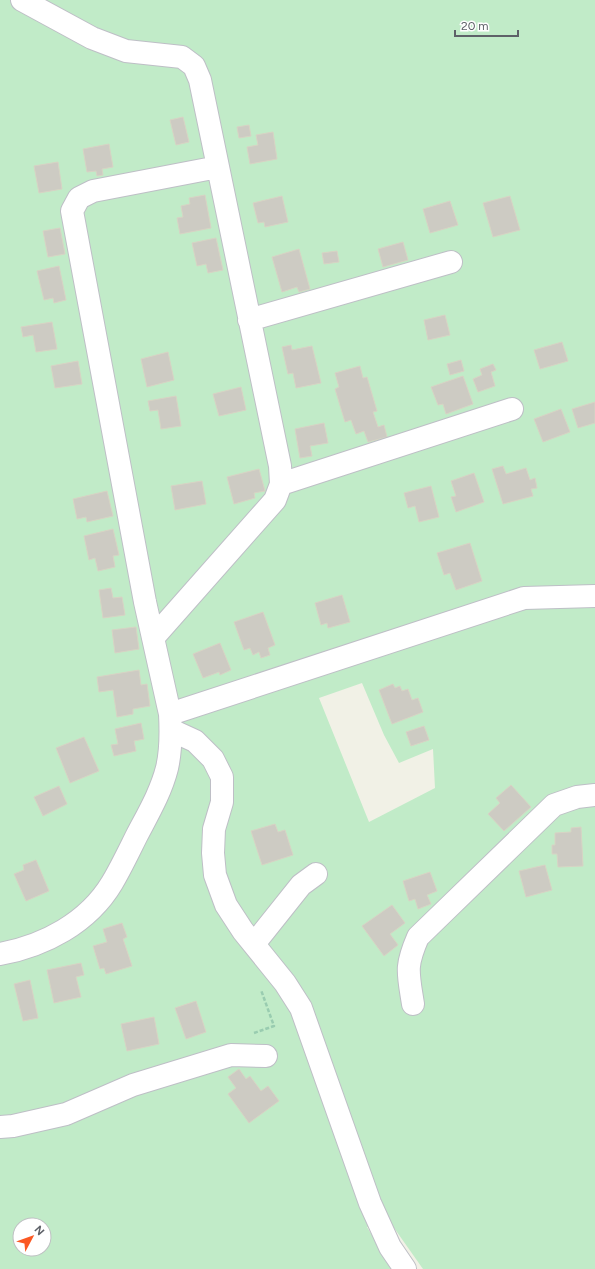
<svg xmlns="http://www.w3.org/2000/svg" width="595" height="1269" font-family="Figtree,sans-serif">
  <rect width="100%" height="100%" fill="#f1f1e6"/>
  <path fill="#c1ebc8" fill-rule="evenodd" d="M0 0H595V1269H423L392 1225 367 1227 392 1269H0ZM362 683 384 735 399 763 433 749 435 788 369 822 319 698ZM20 1225H44V1249H20Z"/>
  <path fill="#cdcbc3" stroke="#d7d4c4" d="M183 117 189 142 176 145 170 120Z
    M249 125 251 136 239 138 237 127Z
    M273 132 277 159 250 164 247 147 258 145 256 135Z
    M109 144 113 167 102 169 103 175 97 176 96 171 87 172 83 149Z
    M58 162 62 189 39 193 34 166Z
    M205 195 211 228 180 234 177 218 183 217 181 206 190 204 189 198Z
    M282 196 288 222 265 227 264 222 258 223 253 203Z
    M510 196 520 230 493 237 483 203Z
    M450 201 458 225 430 233 423 209Z
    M60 228 65 254 48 257 43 231Z
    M216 238 223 270 208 273 206 264 197 266 192 243Z
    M403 242 408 260 383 267 378 249Z
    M299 249 310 289 299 292 297 287 282 292 272 257Z
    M337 251 339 262 324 264 322 253Z
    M59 266 66 300 54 303 53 298 44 300 37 271Z
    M445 315 450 335 428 340 424 320Z
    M52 322 57 349 36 352 33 335 23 337 21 327Z
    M562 342 568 361 540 369 534 350Z
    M291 345 292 350 312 346 321 383 296 388 293 373 288 374 282 347Z
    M168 352 174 380 147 387 141 359Z
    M461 360 464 371 450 375 447 364Z
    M78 361 82 384 55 388 51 366Z
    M493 364 496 370 491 372 495 386 478 392 473 379 482 375 480 369Z
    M360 366 363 378 367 377 377 411 373 412 378 427 384 425 387 437 368 442 364 431 356 434 351 420 345 422 335 389 339 387 335 373Z
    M463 376 473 404 446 414 443 404 438 405 431 387Z
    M241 387 246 410 219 416 213 394Z
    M176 396 181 426 161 429 158 410 150 411 148 401Z
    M595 402V423L578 428 572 409Z
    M561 409 570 432 543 442 534 419Z
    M324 423 328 443 310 446 312 456 300 458 295 429Z
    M503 466 506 474 526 468 530 480 535 478 537 488 531 489 533 496 503 504 492 469Z
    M259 469 265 491 254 493 255 498 234 504 227 477Z
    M474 473 484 502 456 512 451 497 456 496 451 481Z
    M202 481 206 504 175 510 171 486Z
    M431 486 439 517 419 522 415 506 408 508 404 493Z
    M107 491 113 516 87 522 86 517 77 519 73 499Z
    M113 529 119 555 113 556 115 567 98 571 95 558 89 560 84 536Z
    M470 543 482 581 456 590 450 573 444 575 437 553Z
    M111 588 113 598 122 597 125 615 103 618 99 590Z
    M342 595 350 622 328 628 327 623 321 625 315 603Z
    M263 612 275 645 268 648 270 655 261 658 259 652 253 655 250 648 244 650 234 622Z
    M136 627 139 649 115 653 112 630Z
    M220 643 231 670 220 675 219 672 203 678 193 654Z
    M139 670 141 685 147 684 150 706 133 709V714L117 717 113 690 99 692 97 677Z
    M393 684 395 688 400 686 402 691 408 689 412 700 418 698 423 712 392 724 379 690Z
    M141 723 144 739 134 741 136 751 114 756 111 745 118 744 115 729Z
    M424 726 429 740 411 746 406 732Z
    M84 737 99 771 70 783 56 748Z
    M511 785 531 807 504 831 488 814 500 803 496 798Z
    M59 786 67 804 43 816 34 797Z
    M275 824 278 832 285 830 293 855 262 865 251 831Z
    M581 827 583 866 558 867 557 854H552V845H555V833L571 832V828Z
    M36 860 49 891 26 901 14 874 24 870 23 865Z
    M545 865 552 890 526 897 519 871Z
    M430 872 437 891 427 895 431 904 418 909 415 899 409 901 403 881Z
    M392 905 405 923 390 934 398 945 384 956 362 926Z
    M122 923 127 937 123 939 132 966 106 974 104 968 100 969 93 946 107 942 103 929Z
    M81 963 84 975 76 977 81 997 54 1003 47 970Z
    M30 980 38 1018 23 1021 14 984Z
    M196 1001 206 1032 186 1039 175 1008Z
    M154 1017 159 1044 127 1051 121 1024Z
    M239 1069 246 1079 250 1076 261 1091 268 1086 279 1101 249 1123 228 1094 236 1088 228 1077Z"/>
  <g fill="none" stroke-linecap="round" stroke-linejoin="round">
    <g stroke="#bebfc6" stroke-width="24">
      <path id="minor" d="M22 0 92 38 126 51 182 57 194 66 200 80 280 466 281 484 275 500 153 638
        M249 320 451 262
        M281 484 512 409
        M170 714 524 598 595 596
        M171 730 195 741 213 759 222 777V802L214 829 213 853 215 875 226 905 243 931 285 983 301 1008 370 1203 390 1247 405 1269
        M254 944 301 885 316 874
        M0 954C44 946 88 923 112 883 121 868 129 851 137 835 148 814 161 792 167 768 171 751 171 732 170 714L145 602 72 211 79 198 93 191 218 167
        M413 1004C408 972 405 967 418 937L554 805 577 797 595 795
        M0 1127 13 1126 66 1114 133 1085 231 1055 266 1056"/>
    </g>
    <path stroke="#99ccb0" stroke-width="2.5" stroke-dasharray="4 2" stroke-linecap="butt" d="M254 1033 274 1026 261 990"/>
    <use href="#minor" stroke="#fff" stroke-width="22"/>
  </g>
  <g transform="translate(32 1237) rotate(49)"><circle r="19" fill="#ffffff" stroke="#bfc0c3"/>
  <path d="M0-3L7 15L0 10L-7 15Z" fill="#fb5823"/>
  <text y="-6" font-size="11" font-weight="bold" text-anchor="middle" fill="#5e6168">N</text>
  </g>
  <path d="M455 30v6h63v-6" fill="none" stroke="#5e6168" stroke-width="2"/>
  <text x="461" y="30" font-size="12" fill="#5e6168" stroke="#ffffff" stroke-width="3" paint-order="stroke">20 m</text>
</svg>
